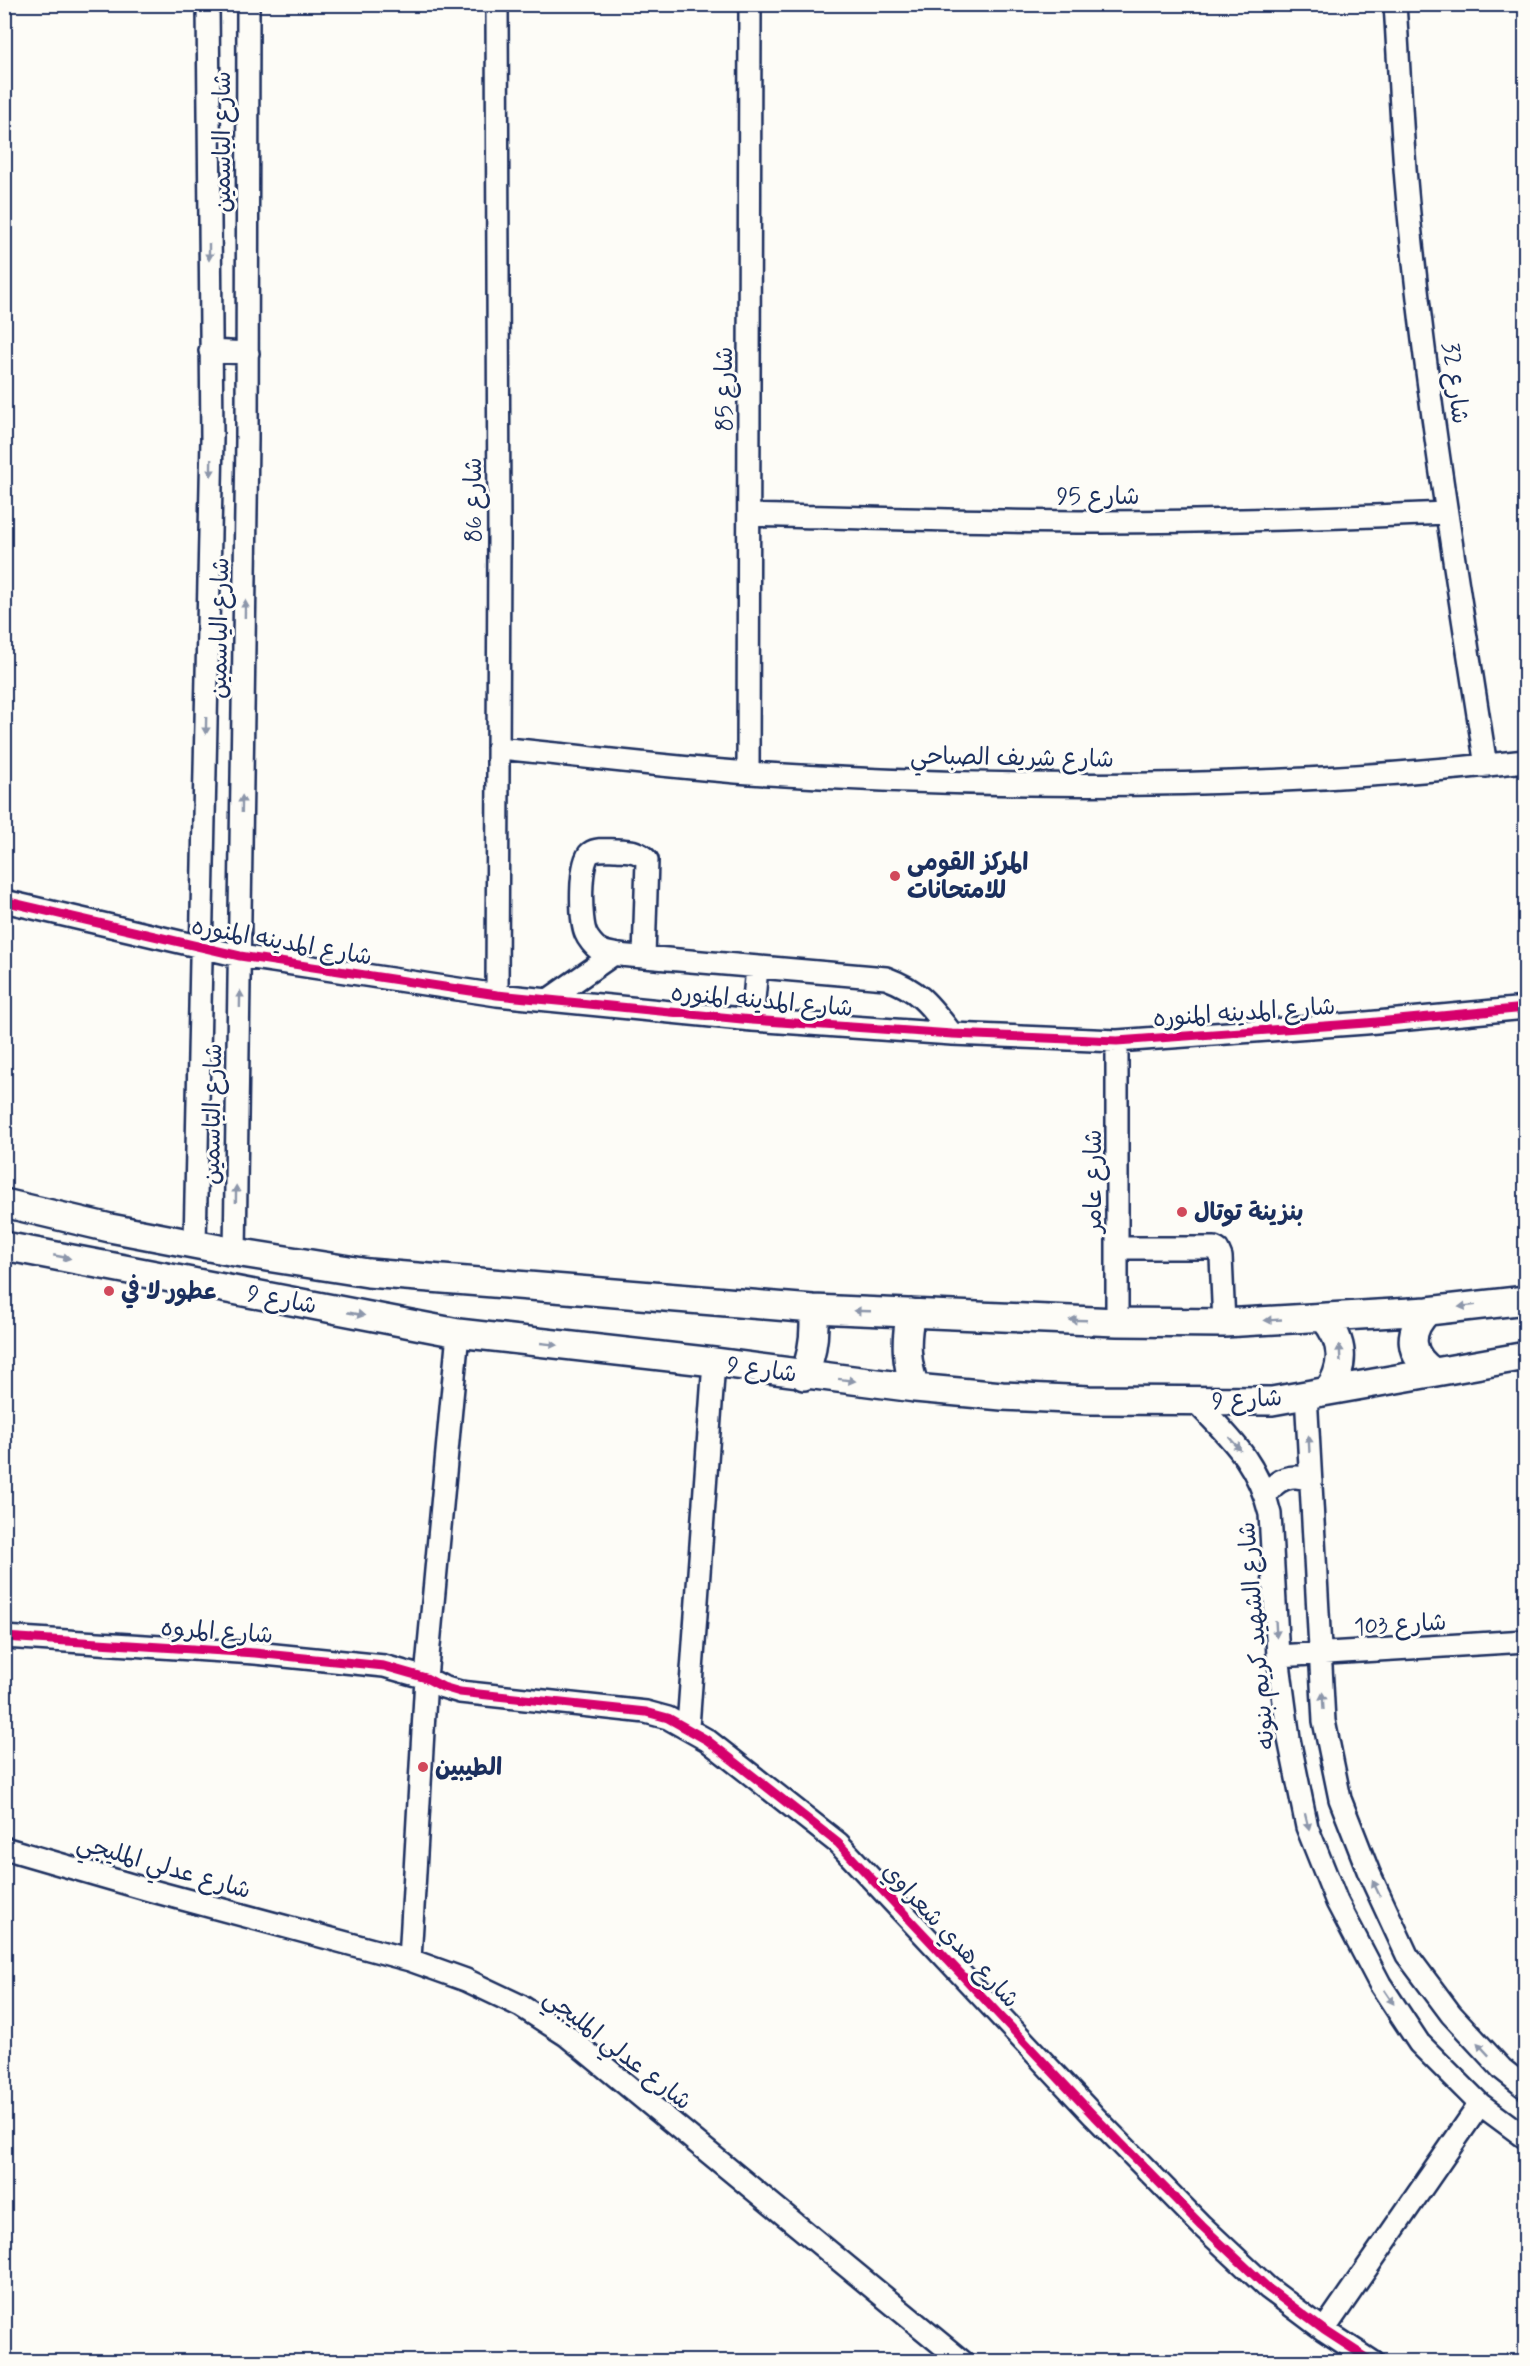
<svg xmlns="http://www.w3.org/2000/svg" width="1530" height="2366" font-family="Mynerve,'Playpen Sans Arabic',sans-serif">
  <rect width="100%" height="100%" fill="#fdfcf7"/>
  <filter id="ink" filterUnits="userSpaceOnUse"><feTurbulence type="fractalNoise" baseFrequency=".0167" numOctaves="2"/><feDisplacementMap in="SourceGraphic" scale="12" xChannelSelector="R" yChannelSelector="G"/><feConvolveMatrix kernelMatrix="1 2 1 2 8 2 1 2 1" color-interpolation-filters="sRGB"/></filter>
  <g filter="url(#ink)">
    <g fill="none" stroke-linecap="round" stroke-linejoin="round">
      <g stroke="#1b2f5e" stroke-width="26">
        <path id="minor" d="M1395 4C1399 63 1401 122 1406 181 1423 377 1456 572 1486 766
          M210 351 248 353
          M749 515C865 518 981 522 1098 522 1214 522 1331 518 1447 513
          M498 748C582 756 666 767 750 773 1008 790 1269 790 1526 761
          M748 773 750 4
          M4 901 240 956 497 995 752 1020 952 1034 1117 1041 1366 1023 1526 1008
          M644 957 647 860C638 850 629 851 617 850 608 850 597 848 590 853 579 862 580 921 586 934 588 939 594 946 598 949 610 956 630 956 644 957L886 978C921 991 930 1006 952 1034
          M497 995 499 539 497 4
          M548 1000 614 954
          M752 1020 757 968
          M1117 1041V1322
          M195 1244 212 438 208 4
          M1119 1248H1214L1218 1250 1221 1257 1224 1323
          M235 1252 247 440 248 4
          M1306 1394 1324 1721 1340 1799 1369 1873 1407 1955 1451 2014 1502 2069 1526 2088
          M1195 1401C1231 1439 1257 1461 1270 1514L1278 1656 1289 1739 1307 1827 1337 1902 1380 1984 1419 2043 1480 2104 1526 2138
          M1266 1496C1275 1479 1293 1472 1311 1481
          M4 1637 255 1653 384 1666 426 1678 443 1687 460 1692 646 1712 668 1718 707 1740 838 1843 1094 2116 1202 2226 1268 2288 1324 2330 1373 2362
          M1278 1656 1526 1641
          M688 1727 714 1362
          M4 1848 149 1890 410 1960 466 1980 521 2006 566 2035 963 2362
          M410 1960 426 1678 458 1333
          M1324 2330 1480 2104"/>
      </g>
      <g stroke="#1b2f5e" stroke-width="32">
        <path id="major" d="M4 1203 110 1228 235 1252 368 1273 813 1309 1117 1322 1224 1323 1428 1311 1526 1300
          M4 1246 458 1333 714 1362 915 1388 1002 1396 1089 1400 1272 1401 1526 1356
          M1428 1311C1406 1332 1409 1356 1434 1372
          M911 1313C905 1340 906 1362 915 1388
          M1324 1318C1344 1341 1346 1366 1328 1391
          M804 1376C813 1353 816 1333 813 1309"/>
      </g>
      <use href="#minor" stroke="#fdfcf7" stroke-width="21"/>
      <use href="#major" stroke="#fdfcf7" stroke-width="27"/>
      <g stroke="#fdfcf7" stroke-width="13">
        <path id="cycleway" d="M4 901 240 956 497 995 752 1020 952 1034 1117 1041 1366 1023 1526 1008
          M4 1637 255 1653 384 1666 426 1678 443 1687 460 1692 646 1712 668 1718 707 1740 838 1843 1094 2116 1202 2226 1268 2288 1324 2330 1373 2362"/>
      </g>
      <use href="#cycleway" stroke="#d6006c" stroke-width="9"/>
    </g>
    <defs><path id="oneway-solid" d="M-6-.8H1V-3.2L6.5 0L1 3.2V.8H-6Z" transform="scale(1.5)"/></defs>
    <g fill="#8c96aa">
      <use href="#oneway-solid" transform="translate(209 252) rotate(90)"/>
      <use href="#oneway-solid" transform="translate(211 468) rotate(91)"/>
      <use href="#oneway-solid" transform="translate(245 609) rotate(-89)"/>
      <use href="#oneway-solid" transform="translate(206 726) rotate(91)"/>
      <use href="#oneway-solid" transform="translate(242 804) rotate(-89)"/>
      <use href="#oneway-solid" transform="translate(240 999) rotate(-89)"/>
      <use href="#oneway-solid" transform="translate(236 1194) rotate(-89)"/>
      <use href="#oneway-solid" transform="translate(62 1257) rotate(11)"/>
      <use href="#oneway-solid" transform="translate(1467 1306) rotate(173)"/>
      <use href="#oneway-solid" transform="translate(862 1311) rotate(-178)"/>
      <use href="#oneway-solid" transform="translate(356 1314) rotate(11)"/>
      <use href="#oneway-solid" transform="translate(1078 1320) rotate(-178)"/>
      <use href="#oneway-solid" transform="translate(1273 1320) rotate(177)"/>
      <use href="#oneway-solid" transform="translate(549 1344) rotate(6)"/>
      <use href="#oneway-solid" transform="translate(1340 1353) rotate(-93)"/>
      <use href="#oneway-solid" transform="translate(847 1380) rotate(7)"/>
      <use href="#oneway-solid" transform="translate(1235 1444) rotate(48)"/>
      <use href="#oneway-solid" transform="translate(1309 1444) rotate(-93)"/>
      <use href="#oneway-solid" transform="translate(1276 1629) rotate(87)"/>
      <use href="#oneway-solid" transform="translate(1323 1701) rotate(-93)"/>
      <use href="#oneway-solid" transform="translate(1307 1822) rotate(76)"/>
      <use href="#oneway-solid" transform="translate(1376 1888) rotate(-115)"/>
      <use href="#oneway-solid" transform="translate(1389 1997) rotate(56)"/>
      <use href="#oneway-solid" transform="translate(1483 2049) rotate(-133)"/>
    </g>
  </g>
  <g fill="#d1495b" stroke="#fdfcf7" stroke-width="2">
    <circle cx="895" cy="876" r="6"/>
    <circle cx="1182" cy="1212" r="6"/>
    <circle cx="109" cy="1291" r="6"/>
    <circle cx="423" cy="1767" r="6"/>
  </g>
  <g text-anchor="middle" stroke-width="6" stroke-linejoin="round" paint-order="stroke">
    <g font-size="24" fill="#1b2f5e" stroke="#fdfcf7">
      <text transform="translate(222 142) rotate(-90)" y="8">شارع الياسمين</text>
      <text transform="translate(1456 383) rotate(83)" y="8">شارع 32</text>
      <text transform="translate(724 389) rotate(-90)" y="8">شارع 85</text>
      <text x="1098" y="504">شارع 95</text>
      <text transform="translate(473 500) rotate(-90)" y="8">شارع 86</text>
      <text transform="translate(219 628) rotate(-89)" y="8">شارع الياسمين</text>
      <text transform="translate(1012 757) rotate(1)" y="8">شارع شريف الصباحي</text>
      <text transform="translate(282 941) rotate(10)" y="8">شارع المدينه المنوره</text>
      <text transform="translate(762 1000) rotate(5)" y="8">شارع المدينه المنوره</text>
      <text transform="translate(1244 1012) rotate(-4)" y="8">شارع المدينه المنوره</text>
      <text transform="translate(212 1114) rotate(-89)" y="8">شارع الياسمين</text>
      <text transform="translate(1093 1181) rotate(-90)" y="8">شارع عامر</text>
      <text transform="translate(282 1299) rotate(11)" y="8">شارع 9</text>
      <text transform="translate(762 1369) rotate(8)" y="8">شارع 9</text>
      <text transform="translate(1247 1399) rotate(-3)" y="8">شارع 9</text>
      <text transform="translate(1400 1624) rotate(-3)" y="8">شارع 103</text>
      <text transform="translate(217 1631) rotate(4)" y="8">شارع المروه</text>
      <text transform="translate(1256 1636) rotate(-95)" y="8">شارع الشهيد كريم بنونه</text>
      <text transform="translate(164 1866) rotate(16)" y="8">شارع عدلي المليجي</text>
      <text transform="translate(951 1935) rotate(47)" y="8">شارع هدي شعراوي</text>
      <text transform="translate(618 2049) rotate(38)" y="8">شارع عدلي المليجي</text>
    </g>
    <g font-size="24" font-weight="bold" fill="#1b2f5e" stroke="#fdfcf7" text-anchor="start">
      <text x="907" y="870">المركز القومى<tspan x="907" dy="28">للامتحانات</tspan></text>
      <text x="1194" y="1220">بنزينة توتال</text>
      <text x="121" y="1299">عطور لا في</text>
      <text x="435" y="1775">الطيبين</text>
    </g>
  </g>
  <rect width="1530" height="2366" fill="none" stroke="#fdfcf7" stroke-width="24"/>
  <rect x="12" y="12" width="1506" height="2342" fill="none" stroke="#1b2f5e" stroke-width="2" filter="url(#ink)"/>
</svg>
